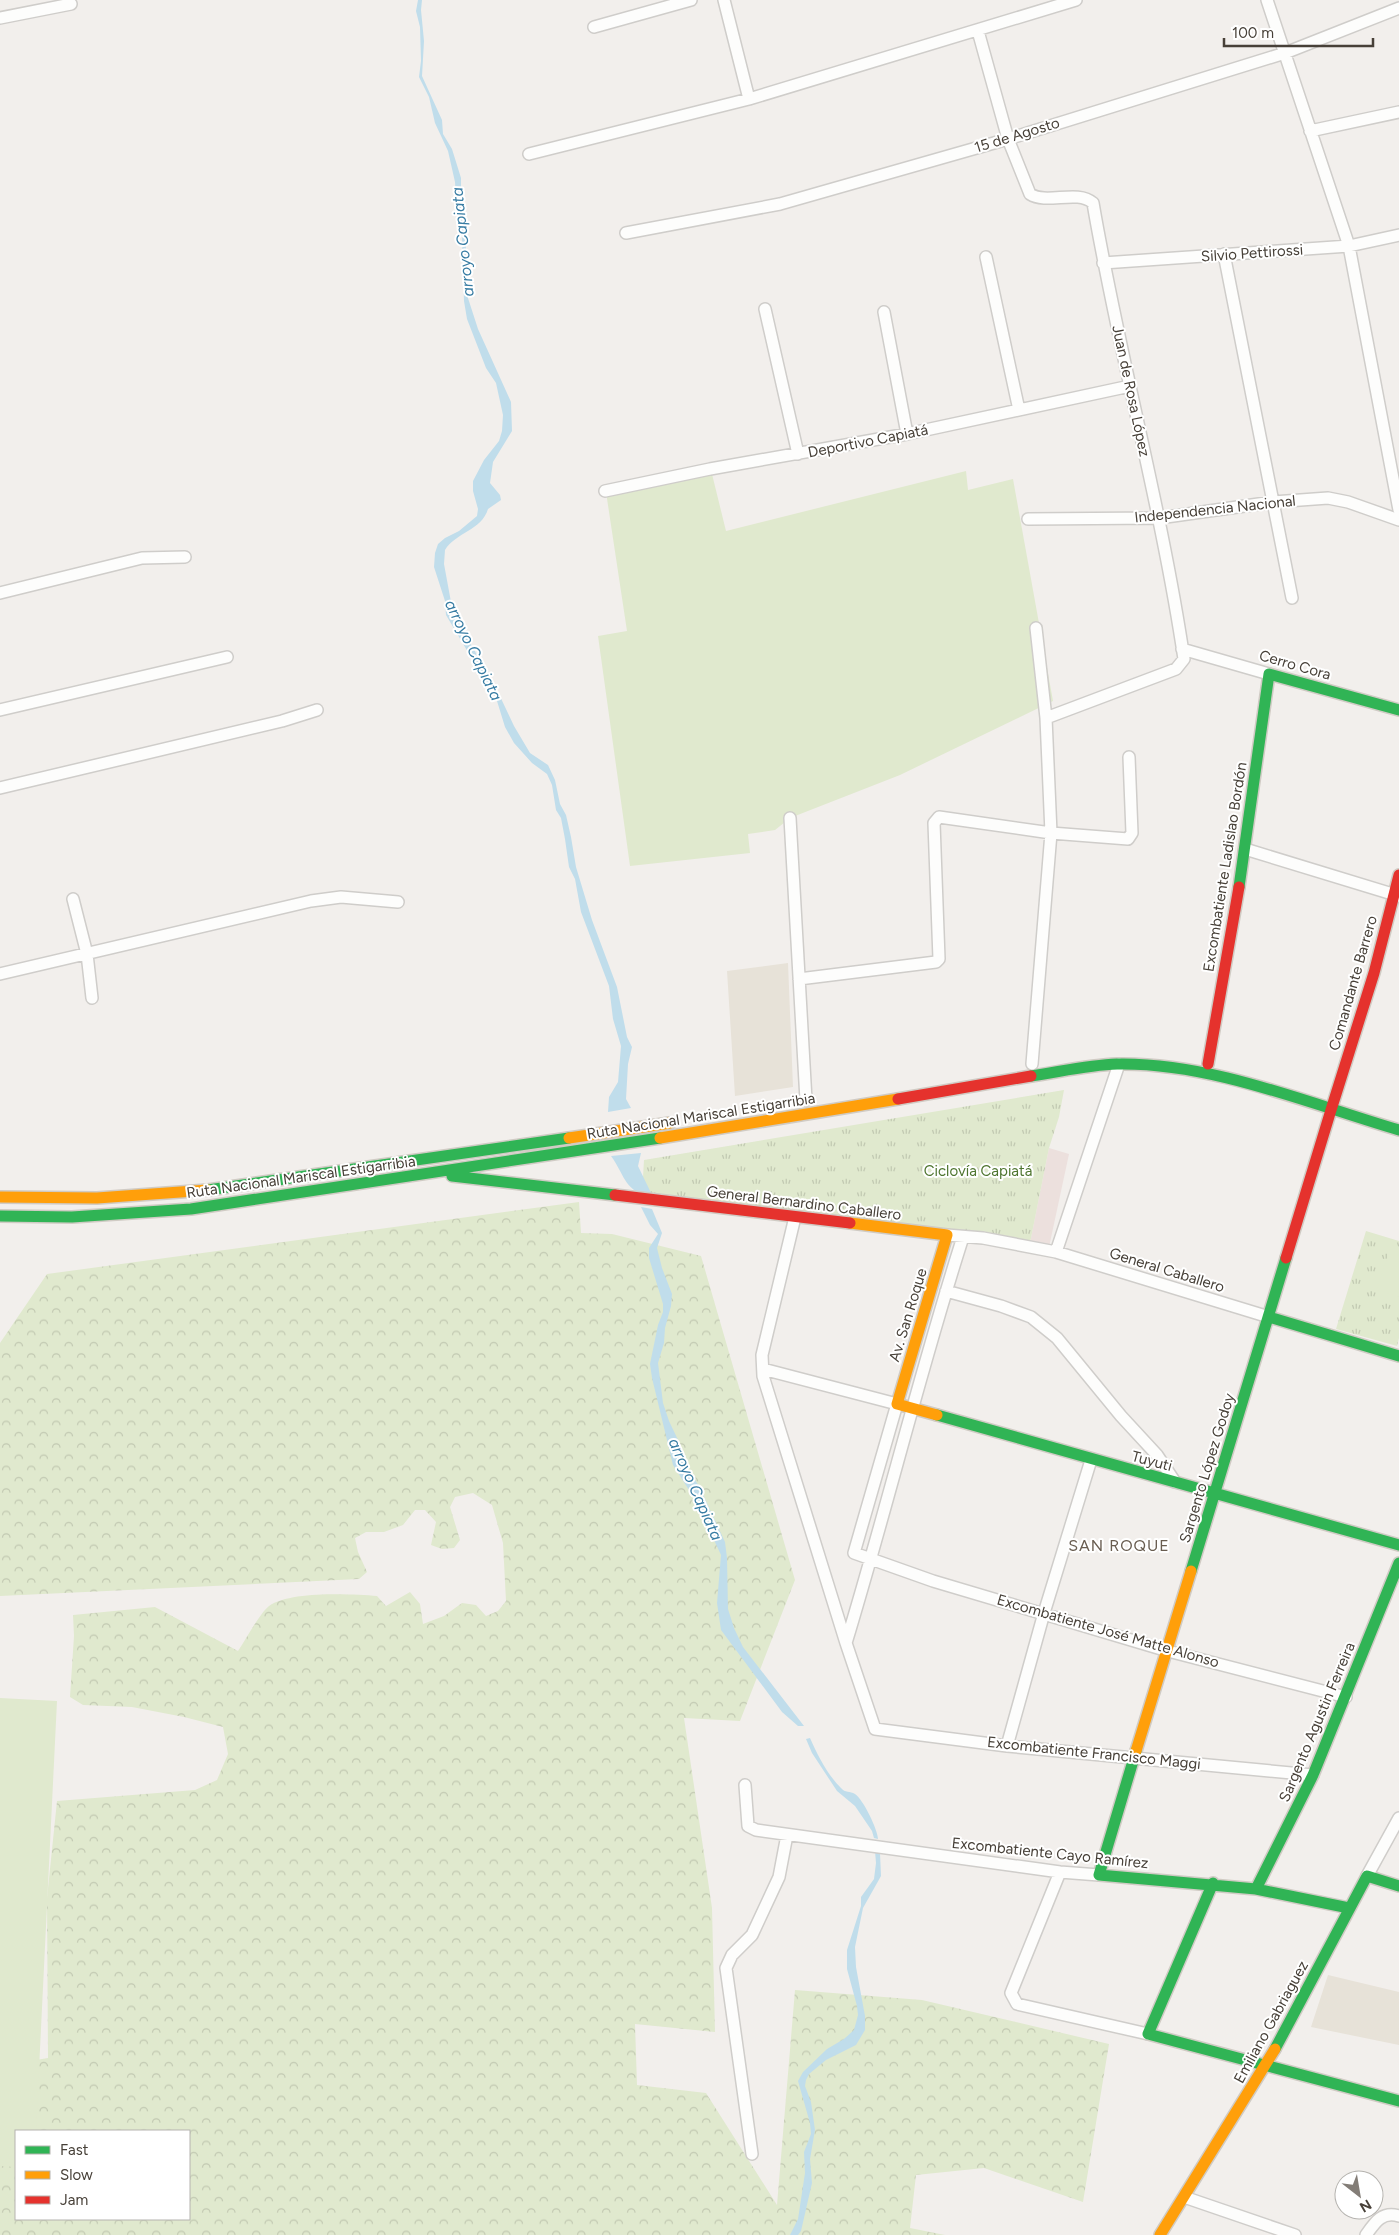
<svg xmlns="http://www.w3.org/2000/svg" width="1399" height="2235" font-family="Figtree,sans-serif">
  <defs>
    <pattern id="forest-crowns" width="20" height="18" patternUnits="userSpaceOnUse" patternTransform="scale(1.25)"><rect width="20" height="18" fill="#e0e9ce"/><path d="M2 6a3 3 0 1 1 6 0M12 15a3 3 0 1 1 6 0" fill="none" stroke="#c2c9b2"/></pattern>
    <pattern id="park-tufts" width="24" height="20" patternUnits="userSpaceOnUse" patternTransform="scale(1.25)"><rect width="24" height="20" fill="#e0e9ce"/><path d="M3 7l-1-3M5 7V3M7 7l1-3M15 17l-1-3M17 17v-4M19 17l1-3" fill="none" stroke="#c2c9b2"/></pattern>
  </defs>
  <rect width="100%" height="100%" fill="#f2efec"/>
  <path fill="#e7e2d8" d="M788 963 793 1087 735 1096 727 971Z
    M1328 1975 1399 1992V2045L1311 2027Z"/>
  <path fill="#ece0dd" d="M1049 1148 1069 1154 1049 1247 1030 1243Z"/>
  <path fill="url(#forest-crowns)" fill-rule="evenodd" d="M579 1202 581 1233 612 1234 701 1256 795 1580 740 1721 684 1718 712 1908 715 2032 635 2024 637 2085 706 2093 777 2205 795 1990 922 2000 1109 2044 1083 2202 984 2168 916 2175 910 2228 945 2235H0V2105L12 2064 48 2058 47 1898 57 1801 195 1790 217 1780 228 1754 223 1727 184 1717 132 1707 83 1705 70 1697 74 1636 73 1615 155 1607 238 1651C245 1641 260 1613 269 1606 290 1591 351 1594 377 1596L386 1606 410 1592 420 1604 423 1624 444 1616 462 1603 476 1605 486 1616 498 1611 506 1601 503 1543 492 1505 473 1493 455 1497 450 1507 460 1540 454 1548 442 1549 431 1545 436 1522 425 1510H415L403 1525 384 1532H366L355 1538 358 1552 367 1572 359 1579 0 1596V1343L47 1274ZM16 2131H189V2219H16Z"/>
  <path fill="url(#park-tufts)" d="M1064 1090 1059 1117 1049 1148 1030 1243 642 1194 644 1160Z
    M1366 1231 1399 1241V1338L1397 1346 1336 1329Z"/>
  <path fill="#e0e9ce" d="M711 470 726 531 966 471 968 490 1013 479 1053 701 900 775 790 818 775 830 748 834 750 853 630 866 598 636 627 631 606 492Z
    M1391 1245 1399 1248V1297L1377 1290Z
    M0 1698 57 1701 36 2131H16V2167L0 2166Z"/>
  <path fill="#c0ddeb" d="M418 0H422L421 10 424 41 422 76 442 120 443 134 452 149 461 178V212L466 245 465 276 467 295 478 329 511 402 512 431 493 462 490 483 500 495 501 500 488 509C482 530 455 533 445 550L444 564 451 602 460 625 497 690 514 726 530 753 548 765 555 780 560 804 566 815 571 837 576 867 592 920 617 987 627 1037 632 1047 628 1064 626 1099 631 1108 608 1112 609 1097 618 1082 621 1046 613 1019 609 986 581 912 575 879 569 867 565 839 561 818 556 810 552 785 547 774 532 763 514 743 505 727 497 701 446 615 445 601 434 567 435 553 438 544 445 538 459 531 477 516 478 509 473 491V481L484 460 499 441 502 431 503 415 496 383 486 368 467 319 464 301 462 236 457 214 455 182 448 151 435 123 429 97 419 77 421 61 420 27 416 11Z
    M641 1153 638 1166 653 1197C624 1192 626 1177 611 1156Z
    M641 1207 652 1209 662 1233 657 1248 662 1268 672 1294 671 1306 665 1328 664 1343 658 1363 663 1403 669 1421 679 1442 684 1464 699 1486 725 1542 727 1558 728 1609 734 1628 743 1647 804 1726H798L782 1712 721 1630 717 1603 721 1555 696 1501 673 1465 652 1378 650 1364 658 1325 663 1312V1304L649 1258V1248L658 1234 650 1225Z
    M810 1738C818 1756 827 1774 841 1788 845 1793 850 1791 855 1794 863 1799 878 1830 878 1839L874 1838 872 1831 855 1806 837 1791 812 1753 806 1739Z
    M875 1851 880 1853 881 1876 863 1908 855 1947 856 1967 865 2016V2030L856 2045 826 2060 809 2074 806 2080 805 2086 811 2102 815 2130 810 2159 812 2183 801 2231 798 2235H790L798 2219 805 2173 804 2152 811 2134 810 2123 798 2081 803 2072 827 2049 844 2039 854 2030 858 2015 857 2006 847 1969V1950L861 1906V1897L874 1879 876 1863Z"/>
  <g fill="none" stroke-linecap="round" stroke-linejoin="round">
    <g stroke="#cfcdca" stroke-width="14">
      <path id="street" d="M724 0 749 99
        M1267 0 1349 246 1399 510
        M0 18 71 4
        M594 27 691 0
        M978 31 1008 139 1030 194C1047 205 1077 189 1093 203 1119 355 1161 505 1184 659L1176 669 1046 718
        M1310 131 1399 112
        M529 154 749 99 1076 0
        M626 233 780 204 1008 139 1285 53 1399 8
        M1224 254 1292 598
        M986 257 1019 410
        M1103 263 1349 246 1399 235
        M765 309 798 454
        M884 312 907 434
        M605 491 710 469 907 434 1130 386
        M1028 519 1159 518 1273 502 1328 498 1348 502 1399 520
        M0 593 142 558 185 557
        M1182 649 1269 674
        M0 710 227 657
        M0 788 282 721 317 710
        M790 818 806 1100
        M1245 849 1399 896
        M73 899 87 954 92 998
        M0 974 311 901 341 897 398 902
        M799 979 936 962 939 959 934 823 939 817 1051 833 1128 839 1132 833 1129 757
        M1032 1064 1051 833 1046 718 1036 628
        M795 1217 762 1355 763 1376 846 1643 875 1729 1007 1746 1313 1775
        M947 1235 983 1238 1056 1252 1269 1317
        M1056 1252 1119 1064
        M946 1291 1001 1306 1031 1317 1057 1338 1121 1416 1157 1455 1175 1482
        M763 1369 897 1404 854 1553 933 1581 1168 1651 1346 1697
        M846 1643C887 1508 920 1371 963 1237
        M1007 1746 1044 1613 1091 1460
        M745 1785 748 1826 756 1830 1060 1872 1099 1875
        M1060 1872 1011 1993 1017 2004 1148 2034
        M1367 1876 1399 1818
        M752 2154 726 1968 732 1955 752 1935 779 1877 787 1835
        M1184 2197 1295 2235
        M1366 2235C1375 2222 1382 2211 1399 2216"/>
    </g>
    <g stroke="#d0cbc4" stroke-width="14">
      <path id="fast" d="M1239 887 1269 674 1399 710
        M1031 1076C1059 1072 1088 1065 1117 1064 1211 1062 1310 1104 1399 1130
        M452 1176 615 1195
        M208 1190 569 1138
        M0 1216 72 1217 191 1209 660 1138
        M1269 1317 1399 1356
        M937 1415 1399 1545
        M1191 1571 1286 1258
        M1136 1751 1099 1875 1256 1889 1349 1908
        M1213 1883 1148 2034 1399 2101
        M1256 1889 1313 1775 1399 1563
        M1275 2049 1367 1876 1399 1886"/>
    </g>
    <g stroke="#d0cbc4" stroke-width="14">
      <path id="slow" d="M569 1138 670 1123
        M660 1138 898 1099
        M0 1197 97 1198 208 1190
        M850 1223 947 1235 897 1404 937 1415
        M1136 1751 1191 1571
        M1160 2235 1275 2049"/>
    </g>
    <g stroke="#d0cbc4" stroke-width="14">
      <path id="jam" d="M1208 1064 1239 887
        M898 1099 1031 1076
        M1331 1110 1374 973 1399 875
        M615 1195 850 1223
        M1286 1258 1331 1110"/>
    </g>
    <use href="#street" stroke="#fdfdfc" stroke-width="11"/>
    <use href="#fast" stroke="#30b455" stroke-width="11"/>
    <use href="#slow" stroke="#ff9f0a" stroke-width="11"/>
    <use href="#jam" stroke="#e5322d" stroke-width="11"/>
  </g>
  <g text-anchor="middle" stroke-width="4" stroke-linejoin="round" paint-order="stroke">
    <g font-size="15" fill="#474038" stroke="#fff">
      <text transform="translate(1017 135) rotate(-17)" y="5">15 de Agosto</text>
      <text transform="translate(1252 253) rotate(-4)" y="5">Silvio Pettirossi</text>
      <text transform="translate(1131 391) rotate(78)" y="5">Juan de Rosa López</text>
      <text transform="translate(868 441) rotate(-11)" y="5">Deportivo Capiatá</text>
      <text transform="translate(1215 509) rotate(-6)" y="5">Independencia Nacional</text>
      <text transform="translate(1295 665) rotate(16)" y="5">Cerro Cora</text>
      <text transform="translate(1225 867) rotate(-81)" y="5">Excombatiente Ladislao Bordón</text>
      <text transform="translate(1353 983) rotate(-74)" y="5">Comandante Barrero</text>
      <text transform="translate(701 1116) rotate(-9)" y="5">Ruta Nacional Mariscal Estigarribia</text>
      <text transform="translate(301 1177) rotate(-8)" y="5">Ruta Nacional Mariscal Estigarribia</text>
      <text transform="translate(804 1203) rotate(7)" y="5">General Bernardino Caballero</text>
      <text transform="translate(1167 1270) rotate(17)" y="5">General Caballero</text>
      <text transform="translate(908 1315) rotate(-73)" y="5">Av. San Roque</text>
      <text transform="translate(1152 1461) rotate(15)" y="5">Tuyuti</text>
      <text transform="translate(1207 1468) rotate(-73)" y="5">Sargento López Godoy</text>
      <text transform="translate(1108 1631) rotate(16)" y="5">Excombatiente José Matte Alonso</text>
      <text transform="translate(1317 1722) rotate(-67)" y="5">Sargento Agustin Ferreira</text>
      <text transform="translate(1094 1753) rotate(6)" y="5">Excombatiente Francisco Maggi</text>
      <text transform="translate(1050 1853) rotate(6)" y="5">Excombatiente Cayo Ramírez</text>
      <text transform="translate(1271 2022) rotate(-61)" y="5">Emiliano Gabriaguez</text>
    </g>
    <g font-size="15" fill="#4e752f" stroke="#fff">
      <text x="978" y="1176">Ciclovía Capiatá</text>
    </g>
    <g font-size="16" font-style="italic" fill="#377ca3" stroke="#fff">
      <text transform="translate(462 242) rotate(-96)" y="6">arroyo Capiata</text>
      <text transform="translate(474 650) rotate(64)" y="6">arroyo Capiata</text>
      <text transform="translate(696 1489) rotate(66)" y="6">arroyo Capiata</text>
    </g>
    <g font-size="16" letter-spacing="1" fill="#695d50" stroke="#fff">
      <text x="1119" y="1551">SAN ROQUE</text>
    </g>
  </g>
  <rect x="15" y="2130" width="175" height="90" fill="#ffffff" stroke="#b5b3af"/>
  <rect x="25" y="2146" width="25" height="8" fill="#30b455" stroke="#b5b3af"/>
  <text x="60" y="2155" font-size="15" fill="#474038">Fast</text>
  <rect x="25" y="2171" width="25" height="8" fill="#ff9f0a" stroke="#b5b3af"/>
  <text x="60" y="2180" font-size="15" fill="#474038">Slow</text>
  <rect x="25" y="2196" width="25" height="8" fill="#e5322d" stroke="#b5b3af"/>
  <text x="60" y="2205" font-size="15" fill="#474038">Jam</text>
  <g transform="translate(1359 2195) rotate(149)"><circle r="24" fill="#ffffff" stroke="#b5b3af"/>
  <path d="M0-4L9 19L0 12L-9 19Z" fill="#837d77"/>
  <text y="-8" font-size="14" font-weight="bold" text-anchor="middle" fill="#474038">N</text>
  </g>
  <path d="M1224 38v8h149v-8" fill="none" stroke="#474038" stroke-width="2.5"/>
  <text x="1232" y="38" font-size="15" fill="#474038" stroke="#ffffff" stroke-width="4" paint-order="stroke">100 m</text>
</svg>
